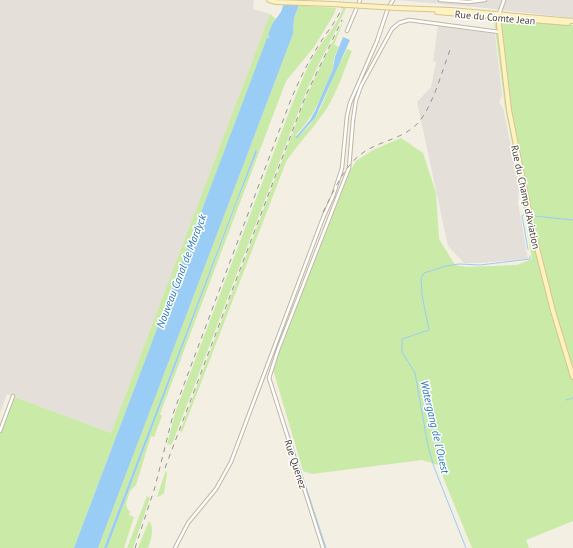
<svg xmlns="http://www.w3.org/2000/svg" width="573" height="548" font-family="'PT Sans',sans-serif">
  <rect width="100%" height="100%" fill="#f3efe3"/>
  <path fill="#e4dfd8" d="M0 0H254L253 9 270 14 111 433 7 394 0 413Z
    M396 0H573V18L476 7Z
    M438 26 495 34 502 96 499 102 503 108 519 185 518 203 528 259 479 263H464L448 246 417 102 431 87 436 62 433 61Z"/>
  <path fill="#caeaa8" d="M299 6H307L336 8 334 14 314 47 286 81 160 414 162 416 154 437 151 436 136 485 130 491 126 504 127 508 130 512 129 515 134 517 124 548H107L237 202 257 152 256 149 104 548H98L293 34 294 18Z
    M343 8H346C333 38 316 67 304 97L172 444 167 445 175 413 291 107C299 88 306 68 317 50 326 36 338 24 343 8Z
    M270 14 276 19 272 24 268 35 270 38 267 39 74 548H0V427L12 396 111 433Z
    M345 17 334 45 339 47C337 51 335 55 334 59 333 63 334 67 332 71 323 96 314 116 295 136 318 129 329 85 338 65L341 61 347 49 352 51C345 68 337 92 327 108 315 127 298 143 286 162L182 432 180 431 306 97 318 71Z
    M494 20 573 25V521L526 540 529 548H472L438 465 422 460 312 474 303 471 272 366 287 325 307 281 350 171 356 161 373 150 401 138 423 153 436 193 439 239 455 265 467 267 517 265 532 259 520 183 505 108Z
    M166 470 167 474 164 493 160 496 157 497Z
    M147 496 150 498 133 548H127Z
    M149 521C155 529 151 539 148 548H138Z"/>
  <path fill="#9acdf5" d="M285 0H301L294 18 293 34 98 548H74L267 38H270L268 35 272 24 281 12Z
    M343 37 350 40 315 118 297 138H295L310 120 316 109 333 69 335 57Z
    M256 149 257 152 237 202 107 548H104Z"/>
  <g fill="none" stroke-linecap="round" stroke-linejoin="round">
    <path stroke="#9acdf5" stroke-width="1" d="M526 215H523L522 216 528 249
      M534 216 573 220
      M566 400 573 398
      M285 423 326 548
      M466 548 434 467 428 446 415 373 402 352V339L429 330 422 295 421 278 424 273 446 266 459 264 480 265 530 259V256"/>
    <g stroke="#bfb7a5" stroke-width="4.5">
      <path id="street" d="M440 0 468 2 485 0
        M499 14 504 0
        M347 31 360 0
        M0 431 13 396
        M175 548 188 523 216 489 231 462 323 218 333 196 342 168 347 116 350 103 377 41 388 8 393 0
        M323 548 269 378 278 350 338 196 349 168 353 120 356 100 361 86 392 29 399 23 409 20 499 32"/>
    </g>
    <g stroke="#d5c58f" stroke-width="6">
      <path id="secondary" d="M269 0 276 2 332 4
        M397 8 451 10 573 21
        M437 12 568 23
        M499 14V24L509 110 534 236 553 311 573 377"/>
    </g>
    <use href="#street" stroke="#fff" stroke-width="2.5"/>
    <use href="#secondary" stroke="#fff2c1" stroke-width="4"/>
    <path stroke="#949494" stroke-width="1" stroke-dasharray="5 5" stroke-linecap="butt" d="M323 212C334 191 344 165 364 152 382 140 403 139 418 123 433 106 442 71 450 50
      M165 468 306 95 342 20
      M135 548 155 487 174 411 290 102C298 82 308 62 320 43 331 26 338 20 345 0"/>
    <g stroke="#d5c58f" stroke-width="6" stroke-linecap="butt">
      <path id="secondary-bridge" d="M332 4 397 8"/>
    </g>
    <use href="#secondary-bridge" stroke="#fff2c1" stroke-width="4"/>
  </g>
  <g text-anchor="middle" stroke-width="3" stroke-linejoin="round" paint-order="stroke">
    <g font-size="10" fill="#453e33" stroke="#fff">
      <text transform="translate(495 17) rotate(5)" y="4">Rue du Comte Jean</text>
      <text transform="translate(526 197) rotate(78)" y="4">Rue du Champ d'Aviation</text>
      <text transform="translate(296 464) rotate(72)" y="4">Rue Quenez</text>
    </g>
    <g font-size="11" font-style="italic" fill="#2675b7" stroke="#fff">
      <text transform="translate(181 271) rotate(-69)" y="4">Nouveau Canal de Mardyck</text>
      <text transform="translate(435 427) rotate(77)" y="4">Watergang de l'Ouest</text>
    </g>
  </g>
</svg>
